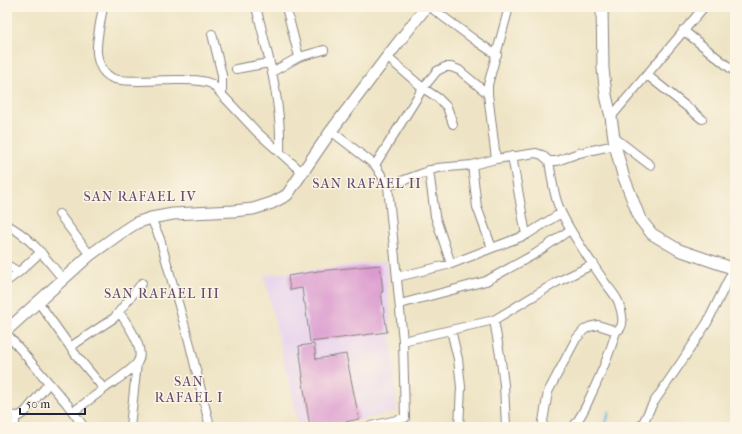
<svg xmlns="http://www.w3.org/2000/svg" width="742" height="434" font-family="'IM FELL French Canon',serif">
  <rect width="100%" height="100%" fill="#fcf5e5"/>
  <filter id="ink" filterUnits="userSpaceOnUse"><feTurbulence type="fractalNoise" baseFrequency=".025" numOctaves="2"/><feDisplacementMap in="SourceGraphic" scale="8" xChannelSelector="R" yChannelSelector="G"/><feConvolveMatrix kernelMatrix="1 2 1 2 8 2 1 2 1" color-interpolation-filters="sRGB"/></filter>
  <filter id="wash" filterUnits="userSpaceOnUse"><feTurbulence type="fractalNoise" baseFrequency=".012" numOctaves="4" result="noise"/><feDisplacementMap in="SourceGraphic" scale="16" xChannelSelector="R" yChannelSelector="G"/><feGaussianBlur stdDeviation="0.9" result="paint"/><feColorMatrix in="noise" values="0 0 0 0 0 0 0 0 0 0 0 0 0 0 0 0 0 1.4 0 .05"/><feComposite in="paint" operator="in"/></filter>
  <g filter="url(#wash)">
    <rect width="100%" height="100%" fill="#eee4c5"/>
    <path fill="#e7d2ef" d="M386 261 397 412 327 427H299L264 275Z"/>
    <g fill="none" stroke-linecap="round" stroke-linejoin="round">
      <path stroke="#72baea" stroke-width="2.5" d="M605 427 609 412"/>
    </g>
    <g id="blocks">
      <path fill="#db9bd0" d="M380 265 383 292H381L387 332 310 342 305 303H304L302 288 290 290 288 276 318 271Z
        M314 344 316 359 346 354 359 419 327 426 310 427 302 377H303L299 346Z"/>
    </g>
  </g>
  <g filter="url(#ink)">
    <use href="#blocks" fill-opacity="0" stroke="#888380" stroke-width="1"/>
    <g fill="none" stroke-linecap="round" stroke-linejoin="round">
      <g stroke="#888380" stroke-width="10">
        <path id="street" d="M103 7C101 20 96 39 97 53 98 63 102 73 112 78 121 83 163 80 176 80 188 80 201 79 212 84L257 132 303 173
          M256 7C268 54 282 103 280 152
          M286 7 299 57
          M430 7 476 41 497 55
          M683 30 735 72
          M212 34 222 75V95
          M387 57 423 88 438 98 447 107 453 124
          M236 69 269 63
          M272 72 299 57 324 50
          M647 75 702 119
          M611 117 704 7
          M331 131 375 165 388 186 403 341 405 418 367 427
          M615 138 650 165
          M512 156 526 235
          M496 159 488 94V85L509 7
          M549 161C552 179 554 198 562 214 574 239 591 261 606 284 610 289 615 295 618 301 621 309 627 328 616 331 610 354 601 374 591 395 586 407 581 417 573 427
          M375 165 423 88 437 71 445 67H451L459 70 488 94
          M429 170 435 216 451 264
          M388 186 437 168 472 165 496 159 536 153 542 155 549 161H557L579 153 615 145
          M59 214 90 255
          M151 218 160 239 189 341 210 427
          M7 225C31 237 46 259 63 279
          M492 248 526 235 561 213
          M7 265 19 272
          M397 277 451 264 492 248 477 207 472 165
          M7 281 19 272 41 252
          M39 303 76 355 104 389 73 412
          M400 304 486 281 535 254 570 230
          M494 320 501 361 504 385 506 427
          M451 330 458 359 461 387 459 427
          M7 334 67 404 84 427
          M403 341 494 320 557 282 594 264
          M70 347 114 318 142 283
          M104 389C112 383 131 371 137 363 147 350 127 323 119 312
          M7 415 19 416 25 412 49 383
          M15 427V416
          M130 427 137 363
          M542 427 548 392 576 339 584 330 589 327 598 325 616 331
          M641 427 652 405 682 361 707 323 734 268"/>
      </g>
      <g stroke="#888380" stroke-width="13">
        <path id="secondary" d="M602 7 603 69 606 95 611 117 615 145 623 175 640 219 652 234 679 250 735 269
          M7 330 90 255 122 232 136 223 151 218 173 214 233 211 253 209 272 203 287 195 331 131 387 57 426 7"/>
      </g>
      <use href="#street" stroke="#fff" stroke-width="8"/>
      <use href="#secondary" stroke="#fff" stroke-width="11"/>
    </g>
  </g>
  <g text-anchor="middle" stroke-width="3" stroke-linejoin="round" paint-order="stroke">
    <g font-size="14" letter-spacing="1" fill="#634c6f" stroke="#fcf5e5">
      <text x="367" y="188">SAN RAFAEL II</text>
      <text x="140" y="201">SAN RAFAEL IV</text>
      <text x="162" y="298">SAN RAFAEL III</text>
      <text x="189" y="386">SAN<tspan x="189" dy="16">RAFAEL I</tspan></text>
    </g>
  </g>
  <rect width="742" height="434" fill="none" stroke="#fcf5e5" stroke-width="24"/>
  <path d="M20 408v6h65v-6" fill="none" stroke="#22223b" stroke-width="2"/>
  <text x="26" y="408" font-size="12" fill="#22223b" stroke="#fcf5e5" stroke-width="3" paint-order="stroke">50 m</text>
</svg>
